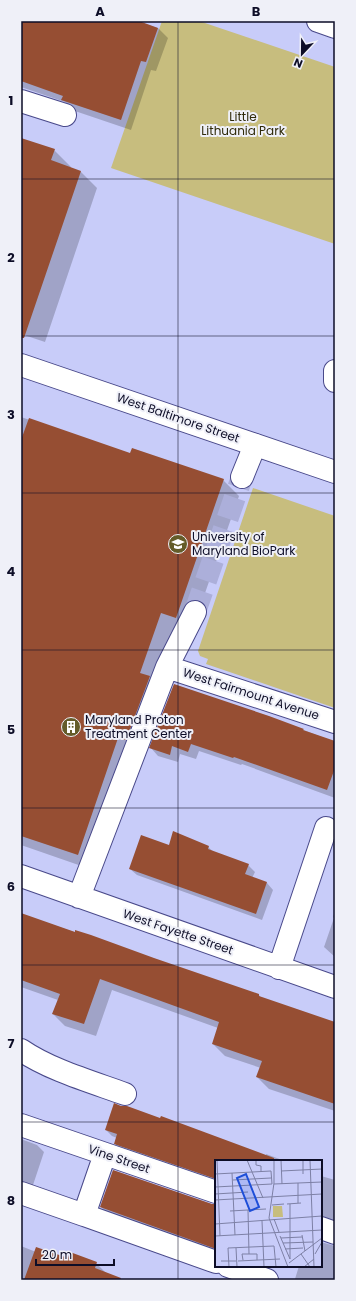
<svg xmlns="http://www.w3.org/2000/svg" width="356" height="1301" font-family="Poppins,sans-serif">
  <rect width="100%" height="100%" fill="#c8ccf9"/>
  <path fill="#c7bd7e" d="M162 21H199L335 67V244L111 168Z
    M253 488 335 516V708L206 664 208 659 200 656 198 651Z"/>
  <path fill="#0003" d="M21 21H135L158 28 168 38 156 71 151 70 131 130 72 110 65 102 21 87Z
    M21 139 54 150 71 167 70 168 81 172 97 188 45 342 21 334Z
    M21 417 131 454 223 480 239 496 191 633 93 870 21 845Z
    M269 717 335 742V798L242 764 241 765 199 751 196 759 180 754 178 762 158 756 151 748Z
    M169 846 208 847 215 853 248 865 255 872 252 878 267 883 273 890 262 920 137 875 130 869Z
    M335 911V957L324 947 334 918 333 917Z
    M21 914 259 995 261 998 335 1023V1111L269 1089 257 1077 261 1068 225 1056 213 1044 218 1028 112 990 96 1036 65 1026 53 1014 58 1000 21 987Z
    M106 1130 266 1156V1154L285 1161H216V1182L121 1150 115 1143 117 1138 112 1136Z
    M21 1139 37 1145 44 1152 32 1188H21Z
    M321 1176 335 1180V1223L321 1221Z
    M212 1205H216V1252L107 1213 101 1207Z
    M321 1242 335 1246V1280H296L295 1279 299 1266H321Z
    M21 1246 36 1252 69 1260 96 1263 106 1273 103 1280H21Z"/>
  <path fill="#964e33" d="M21 21H139L158 28 146 62 141 61 121 120 61 100 63 96 21 81Z
    M21 138 55 149 51 160 81 171 24 338H21Z
    M29 418 130 453 132 448 224 479 176 618 161 613 140 673 150 676 126 740 118 738 78 855 21 836V440Z
    M174 684 269 716 304 729 303 730 335 741V768L327 790 234 757 233 758 191 744 188 752 172 746 170 755 149 748Z
    M173 831 209 846 208 849 249 864 245 874 267 882 256 914 129 869 141 835 169 845Z
    M21 913 75 932V930L91 935 154 958 259 994V996L335 1022V1104L256 1077 262 1061 212 1044 219 1022 100 979 84 1024 52 1014 60 994 21 980Z
    M114 1103 121 1106H127L160 1118 161 1116 274 1158V1161H216V1179L114 1144 117 1134 105 1130Z
    M113 1170 212 1204H216V1249L100 1207Z
    M36 1247 68 1258 70 1252 97 1262 95 1268 121 1278 120 1280H24Z"/>
  <g fill="none" stroke-linecap="round" stroke-linejoin="round">
    <path stroke="#acafda" stroke-width="22" stroke-dasharray="22 11" stroke-linecap="butt" d="M195 612 242 477"/>
    <g stroke="#49498a" stroke-width="24">
      <path id="minor" d="M318 21 335 27
        M21 101 65 115
        M335 371V381
        M242 477 255 445
        M167 667 335 722
        M21 876 335 987
        M79 897 167 667 195 612
        M279 968 326 828
        M21 1050C50 1070 92 1082 125 1094
        M21 1125 216 1192
        M105 1154 84 1215 216 1262
        M21 1193 84 1215
        M321 1228 335 1233
        M228 1266 267 1280"/>
    </g>
    <g stroke="#49498a" stroke-width="24">
      <path id="major" d="M21 365 335 472"/>
    </g>
    <use href="#minor" stroke="#fff" stroke-width="22"/>
    <use href="#major" stroke="#fff" stroke-width="22"/>
  </g>
  <path fill="none" stroke="#0d0d27" stroke-width="1" stroke-opacity="0.55" d="M178 21V1280M21 179H335M21 336H335M21 493H335M21 650H335M21 808H335M21 965H335M21 1122H335"/>
  <defs>
    <g id="university-disc" transform="scale(1)"><circle r="9.5" fill="#645c29" stroke="#eff0f8"/><path d="M0-5L7-2L0 1L-7-2ZM-4 1L0 2.5L4 1V4Q0 6-4 4Z" fill="#fff"/></g>
    <g id="building-disc" transform="scale(1)"><circle r="9.5" fill="#645c29" stroke="#eff0f8"/><path d="M-4-6H4V6H1V3H-1V6H-4ZM-2.5-4.3h1.7v1.8h-1.7ZM.8-4.3h1.7v1.8H.8ZM-2.5-1h1.7V.8h-1.7ZM.8-1h1.7V.8H.8Z" fill="#fff"/></g>
  </defs>
  <g fill-rule="evenodd">
    <use href="#university-disc" x="178" y="544"/>
    <use href="#building-disc" x="71" y="727"/>
  </g>
  <g text-anchor="middle" stroke-width="4" stroke-linejoin="round" paint-order="stroke">
    <g font-size="12" fill="#2f2a09" stroke="#eff0f8">
      <text x="243" y="121">Little<tspan x="243" dy="14">Lithuania Park</tspan></text>
    </g>
    <g font-size="12" fill="#0d0d27" stroke="#eff0f8">
      <text transform="translate(178 418) rotate(19)" y="4">West Baltimore Street</text>
      <text transform="translate(251 694) rotate(18)" y="4">West Fairmount Avenue</text>
      <text transform="translate(178 932) rotate(19)" y="4">West Fayette Street</text>
      <text transform="translate(119 1159) rotate(19)" y="4">Vine Street</text>
    </g>
    <g font-size="12" fill="#0d0d27" stroke="#eff0f8" text-anchor="start">
      <text x="192" y="541">University of<tspan x="192" dy="14">Maryland BioPark</tspan></text>
      <text x="85" y="724">Maryland Proton<tspan x="85" dy="14">Treatment Center</tspan></text>
    </g>
  </g>
  <g transform="translate(215 1160)">
    <rect width="107" height="107" fill="#c8ccf9"/>
    <path d="M58 46H67L68 57H58Z" fill="#c7bd7e"/>
    <path fill="none" stroke="#7d80a5" stroke-width="1" d="M2 0 5 76M32 0 48 38M41 0V5L46 6V12M59 0V23L54 58 73 107M66 0 67 24M88 0V14M95 0 99 107M66 11 107 9M17 13 20 75M0 14 56 11 57 24M18 20 56 18M83 23V43M59 24 107 22M0 27 57 24M0 34 33 32M0 40 107 34M72 44 86 43M57 45 69 44M33 50 34 94M15 51 51 49M59 59 64 72M47 61 49 107M0 64 107 56M87 75 90 91M0 76 107 70M65 76 75 99M66 78 87 77M68 83 98 82M21 88 22 107M70 89 88 88M86 94 95 107M100 94 107 82M75 99V44M28 100 27 94H42V100M6 101H21M23 101 65 99M74 103 107 78M14 107 13 88 59 86 61 107M89 107 99 99"/>
    <path fill="#1d4ed8" fill-opacity="0.15" stroke="#1d4ed8" stroke-width="2" d="M31 14 44 47 35 51 22 18Z"/>
    <rect width="107" height="107" fill="none" stroke="#0d0d27" stroke-width="2"/>
  </g>
  <rect width="356" height="1301" fill="none" stroke="#eff0f8" stroke-width="44"/>
  <g transform="translate(302 54) rotate(202)" stroke="#eff0f8" stroke-width="3" paint-order="stroke">
  <path d="M0-3L7 15L0 10L-7 15Z" fill="#0d0d27"/>
  <text y="-6" font-size="11" font-weight="bold" text-anchor="middle" fill="#0d0d27">N</text>
  </g>
  <path d="M36 1259v6h78v-6" fill="none" stroke="#0d0d27" stroke-width="2"/>
  <text x="42" y="1259" font-size="12" fill="#0d0d27" stroke="#eff0f8" stroke-width="3" paint-order="stroke">20 m</text>
  <rect x="22" y="22" width="312" height="1257" fill="none" stroke="#0d0d27" stroke-width="1.5"/>
  <g font-size="13" text-anchor="middle" font-weight="bold" fill="#0d0d27">
    <text x="100" y="16">A</text>
    <text x="256" y="16">B</text>
    <text x="11" y="105">1</text>
    <text x="11" y="262">2</text>
    <text x="11" y="419">3</text>
    <text x="11" y="576">4</text>
    <text x="11" y="734">5</text>
    <text x="11" y="891">6</text>
    <text x="11" y="1048">7</text>
    <text x="11" y="1205">8</text>
  </g>
</svg>
